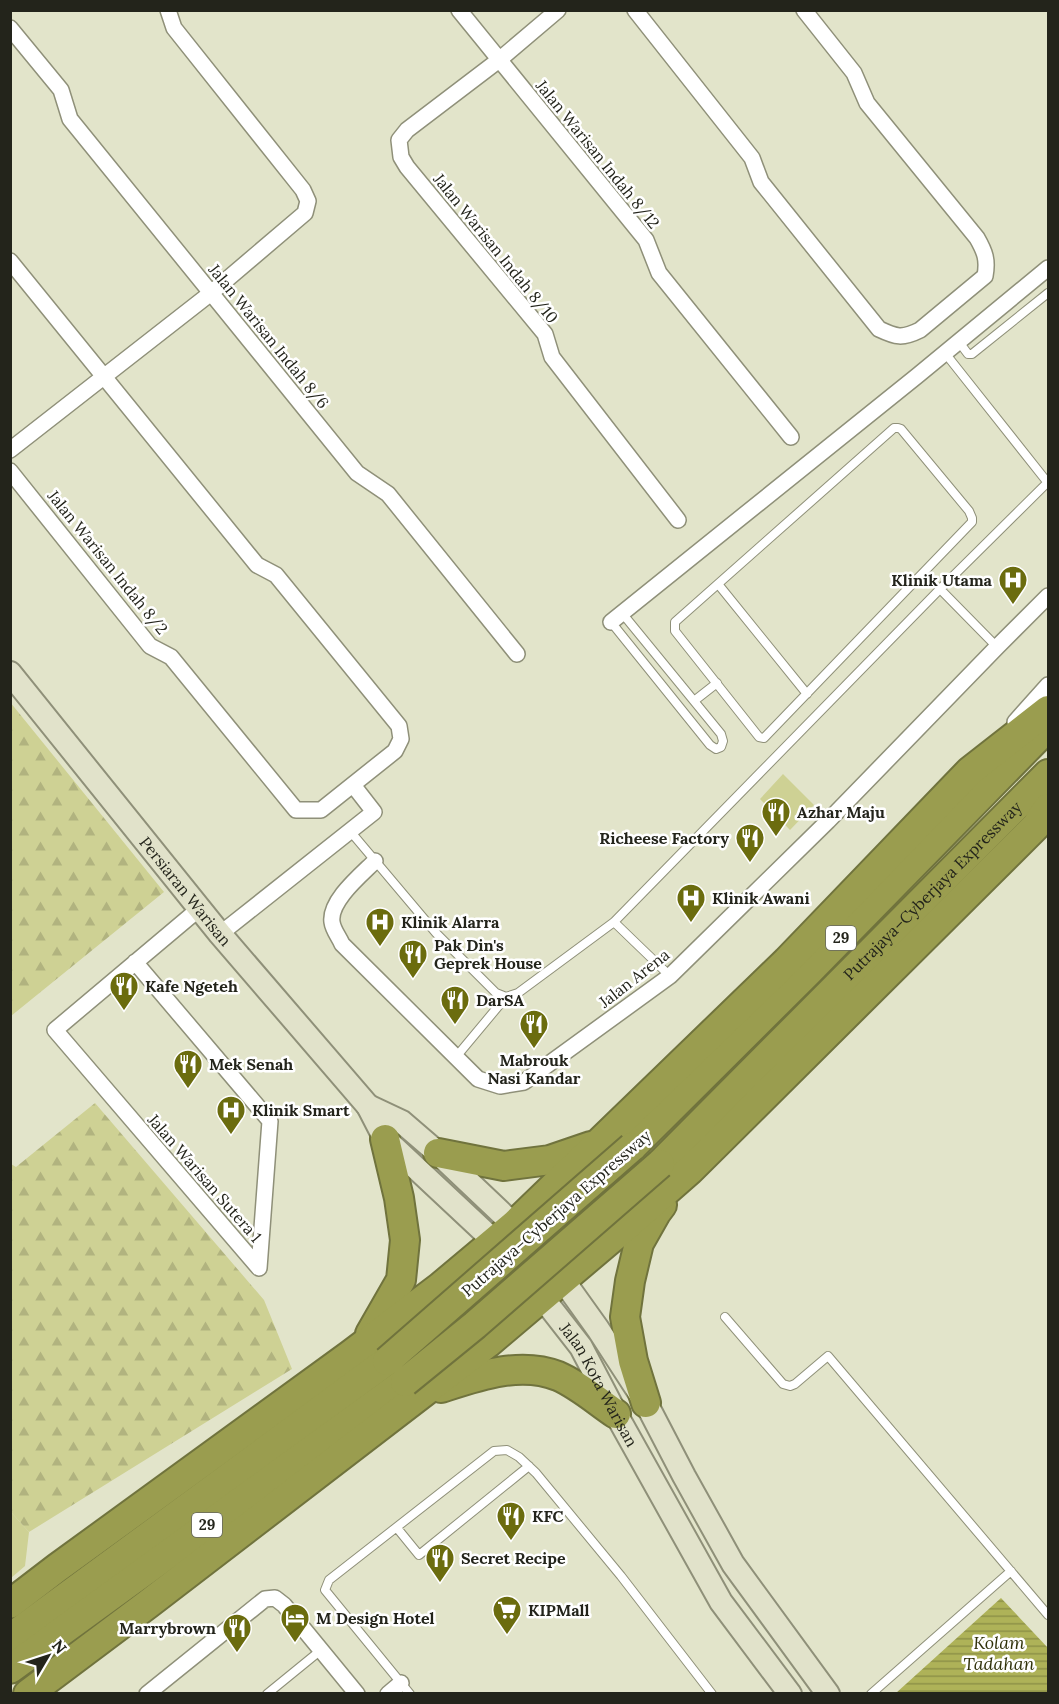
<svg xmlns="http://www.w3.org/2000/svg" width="1059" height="1704" font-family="Lora,serif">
  <defs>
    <pattern id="forest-firs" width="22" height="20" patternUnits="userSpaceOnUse" patternTransform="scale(1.5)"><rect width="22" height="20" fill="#ced194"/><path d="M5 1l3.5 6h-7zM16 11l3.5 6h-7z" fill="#b1b37f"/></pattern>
    <pattern id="water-rules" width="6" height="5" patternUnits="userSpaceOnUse" patternTransform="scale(1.5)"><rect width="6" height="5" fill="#aeb258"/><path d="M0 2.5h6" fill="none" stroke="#8d9148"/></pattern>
  </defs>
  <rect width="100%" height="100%" fill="#e2e4ca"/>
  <path fill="#ced194" d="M783 774 814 805 790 830 760 799Z
    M10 1511 29 1532 25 1566 11 1578Z"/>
  <path fill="url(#forest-firs)" d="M10 702 164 892 11 1016H10Z
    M95 1103 264 1300 292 1369 29 1532 10 1511 11 1164 16 1167Z"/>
  <path fill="url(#water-rules)" d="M1001 1598 1048 1648V1693H896Z"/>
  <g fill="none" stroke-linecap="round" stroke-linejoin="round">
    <g stroke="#8f9079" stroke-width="10">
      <path id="lane" d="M959 342 968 354H972L1048 293
        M945 353 1048 483
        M894 428H898L901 429 969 511 972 518V522L764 738 759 737 675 631V622Z
        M718 584 807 694
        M940 589 997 647
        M611 622 710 745 716 749 721 747 723 741 721 734 622 613
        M694 701 717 683
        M350 831 436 933 496 993 506 997 518 993 614 922 940 589 1048 482
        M614 922 670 976
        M456 1057 506 997
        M725 1317 783 1384 790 1386 795 1384 828 1356 1048 1615
        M397 1528 419 1555 529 1466
        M267 1694 321 1650
        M410 1694 325 1590 329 1580 494 1451 507 1450 519 1457 536 1473 621 1576 712 1694
        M871 1694 1011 1571"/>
    </g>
    <g stroke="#8f9079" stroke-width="18">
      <path id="street" d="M459 10 646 240 659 273 791 437
        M558 10 499 60 407 130 399 140 401 157 407 167 545 334 552 357 678 520
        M635 10 752 158 761 182 879 329C896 337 902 339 920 330L985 276C988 260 985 252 977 238L867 103 854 73 804 10
        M10 28 61 90 70 119 357 473 388 494 517 654
        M10 261 257 565 276 575 399 726 401 739 395 751 321 810H296L171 657 150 646 10 471
        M10 450 211 293 305 213 308 201 303 190 174 28 168 10
        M611 622 917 376 1048 268
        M1015 722 1048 685
        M375 861C361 875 329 901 332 922 333 930 339 937 342 944L478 1079 500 1086 524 1082 670 976 828 821 997 647 1048 596
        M220 934 374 812 353 785
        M135 962 270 1121 259 1268 55 1030 200 908
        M147 1694 265 1599 275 1598 284 1605 357 1694
        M388 1694 401 1683"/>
    </g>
    <g stroke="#8f9079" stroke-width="26">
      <g id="secondary">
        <path id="s1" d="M10 673 220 934 368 1106 385 1139 494 1241 542 1297 581 1347 616 1414 721 1602 790 1694"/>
        <path d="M368 1106 402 1122 438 1153 514 1225 563 1280 598 1329 646 1403 684 1476 733 1564 828 1694"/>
      </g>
    </g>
    <g stroke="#70733d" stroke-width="32">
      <g id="highway">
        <path d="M632 1147 808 972 1040 735"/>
        <path d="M438 1153 504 1166 550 1160 591 1146"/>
        <path id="s2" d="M660 1164 1048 774"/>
        <path d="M370 1334 401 1280 405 1240 399 1198 385 1139"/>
        <path d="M441 1388C478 1376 520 1361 558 1376 579 1385 598 1402 616 1414"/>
        <path d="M646 1403 633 1361 625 1317 630 1281 639 1243 656 1213 662 1205"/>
        <path d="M10 1604 57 1568 350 1355 440 1287 514 1225 787 961 970 771 1048 710"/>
        <path d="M10 1638 387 1361"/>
        <path d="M10 1669 405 1382"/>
        <path d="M28 1694 148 1604 488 1343 625 1227 690 1170 1036 826 1048 808"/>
      </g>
    </g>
    <use href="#lane" stroke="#fff" stroke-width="8"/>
    <use href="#street" stroke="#fff" stroke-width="15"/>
    <use href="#secondary" stroke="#e1e2ca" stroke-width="22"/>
    <use href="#highway" stroke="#9a9d4f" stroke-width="28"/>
    <g stroke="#70733d" stroke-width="32" stroke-linecap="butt">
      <path id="highway-bridge" d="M387 1361 632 1147
        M405 1382 475 1325 660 1164"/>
    </g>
    <use href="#highway-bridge" stroke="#9a9d4f" stroke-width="28"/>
  </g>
  <defs>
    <g id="hospital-pin" transform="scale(1.5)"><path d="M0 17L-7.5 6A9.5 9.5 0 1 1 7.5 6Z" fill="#6b6c0e" stroke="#fff"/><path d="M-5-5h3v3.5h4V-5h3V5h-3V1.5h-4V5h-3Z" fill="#fff"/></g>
    <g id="restaurant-pin" transform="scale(1.5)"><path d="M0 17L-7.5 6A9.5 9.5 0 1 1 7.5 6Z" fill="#6b6c0e" stroke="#fff"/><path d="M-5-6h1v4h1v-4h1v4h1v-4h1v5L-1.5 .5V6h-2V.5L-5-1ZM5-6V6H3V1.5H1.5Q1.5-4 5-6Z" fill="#fff"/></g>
    <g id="supermarket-pin" transform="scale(1.5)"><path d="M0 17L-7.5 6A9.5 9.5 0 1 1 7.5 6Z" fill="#6b6c0e" stroke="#fff"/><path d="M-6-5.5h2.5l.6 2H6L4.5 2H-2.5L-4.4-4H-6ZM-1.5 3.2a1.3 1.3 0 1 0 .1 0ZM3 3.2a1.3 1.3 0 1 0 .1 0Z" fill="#fff"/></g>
    <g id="hotel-pin" transform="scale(1.5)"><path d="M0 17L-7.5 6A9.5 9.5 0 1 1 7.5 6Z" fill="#6b6c0e" stroke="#fff"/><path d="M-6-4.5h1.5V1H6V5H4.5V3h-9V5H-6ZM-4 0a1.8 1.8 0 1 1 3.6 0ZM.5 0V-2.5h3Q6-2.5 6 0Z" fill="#fff"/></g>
  </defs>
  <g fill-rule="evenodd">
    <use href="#hospital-pin" x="1013" y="580"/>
    <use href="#restaurant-pin" x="776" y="812"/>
    <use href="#restaurant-pin" x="750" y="838"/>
    <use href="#hospital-pin" x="691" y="898"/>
    <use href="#hospital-pin" x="380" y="922"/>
    <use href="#restaurant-pin" x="413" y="954"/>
    <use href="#restaurant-pin" x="124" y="986"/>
    <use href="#restaurant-pin" x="455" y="1000"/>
    <use href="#restaurant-pin" x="534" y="1024"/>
    <use href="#restaurant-pin" x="188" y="1064"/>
    <use href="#hospital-pin" x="231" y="1110"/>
    <use href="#restaurant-pin" x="511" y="1516"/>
    <use href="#restaurant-pin" x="440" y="1558"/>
    <use href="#supermarket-pin" x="507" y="1610"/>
    <use href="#hotel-pin" x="295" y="1618"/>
    <use href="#restaurant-pin" x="237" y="1628"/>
  </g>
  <g text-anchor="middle" stroke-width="5" stroke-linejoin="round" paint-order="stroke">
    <g fill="#fff" stroke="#65665f" stroke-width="1.5">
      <rect x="826" y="926" width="30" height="24" rx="4.5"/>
      <rect x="192" y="1513" width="30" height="24" rx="4.5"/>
    </g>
    <g font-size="15" font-weight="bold" fill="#23241b">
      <text x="841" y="943">29</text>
      <text x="207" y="1530">29</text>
    </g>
    <g font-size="16" fill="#23241b" stroke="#fff">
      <text transform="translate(598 154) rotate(51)" y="6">Jalan Warisan Indah 8/12</text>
      <text transform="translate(496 248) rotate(51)" y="6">Jalan Warisan Indah 8/10</text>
      <text transform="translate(269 336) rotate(51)" y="6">Jalan Warisan Indah 8/6</text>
      <text transform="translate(108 562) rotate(51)" y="6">Jalan Warisan Indah 8/2</text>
      <text dy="6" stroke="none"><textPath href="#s1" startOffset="280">Persiaran Warisan</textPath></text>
      <text dy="6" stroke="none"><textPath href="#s2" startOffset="386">Putrajaya–Cyberjaya Expressway</textPath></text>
      <text transform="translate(634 978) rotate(-38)" y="6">Jalan Arena</text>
      <text transform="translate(205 1178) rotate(49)" y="6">Jalan Warisan Sutera 1</text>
      <text transform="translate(556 1213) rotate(-41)" y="6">Putrajaya–Cyberjaya Expressway</text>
      <text dy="6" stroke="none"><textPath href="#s1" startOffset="927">Jalan Kota Warisan</textPath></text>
    </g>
    <g font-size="16" font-weight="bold" fill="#23241b" stroke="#fff" text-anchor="start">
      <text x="992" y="586" text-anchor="end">Klinik Utama</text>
      <text x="797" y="818">Azhar Maju</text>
      <text x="729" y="844" text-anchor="end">Richeese Factory</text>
      <text x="712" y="904">Klinik Awani</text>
      <text x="401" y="928">Klinik Alarra</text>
      <text x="434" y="951">Pak Din's<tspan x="434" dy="18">Geprek House</tspan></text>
      <text x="145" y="992">Kafe Ngeteh</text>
      <text x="476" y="1006">DarSA</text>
      <text x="534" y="1066" text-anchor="middle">Mabrouk<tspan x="534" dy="18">Nasi Kandar</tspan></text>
      <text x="209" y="1070">Mek Senah</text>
      <text x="252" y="1116">Klinik Smart</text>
      <text x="532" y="1522">KFC</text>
      <text x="461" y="1564">Secret Recipe</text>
      <text x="528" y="1616">KIPMall</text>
      <text x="316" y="1624">M Design Hotel</text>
      <text x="216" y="1634" text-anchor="end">Marrybrown</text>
    </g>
    <g font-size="18" font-style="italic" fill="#31320a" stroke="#fff">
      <text x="999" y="1649">Kolam<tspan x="999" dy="21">Tadahan</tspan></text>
    </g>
  </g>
  <rect width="1059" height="1704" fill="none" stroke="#23241b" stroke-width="24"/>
  <g transform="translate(48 1656) rotate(51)" stroke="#ffffff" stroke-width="4.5" paint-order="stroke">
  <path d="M0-4.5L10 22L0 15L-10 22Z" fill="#23241b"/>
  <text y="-9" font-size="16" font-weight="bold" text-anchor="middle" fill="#23241b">N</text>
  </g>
</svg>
